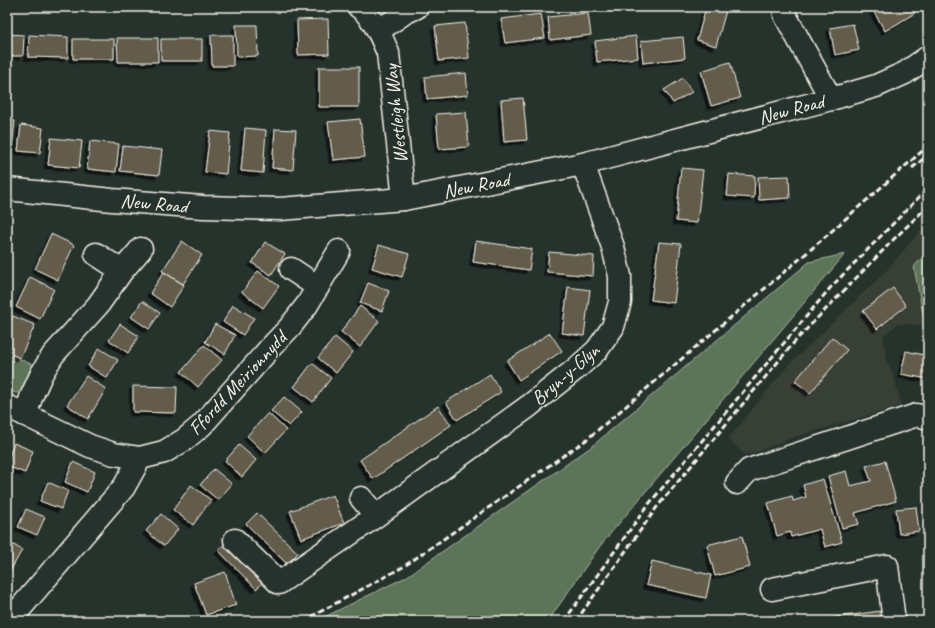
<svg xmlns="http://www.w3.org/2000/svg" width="935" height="628" font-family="Caveat,sans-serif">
  <defs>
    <filter id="shadow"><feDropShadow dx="-3.5" dy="3.5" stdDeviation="0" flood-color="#0009"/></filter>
  </defs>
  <rect width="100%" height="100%" fill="#26332d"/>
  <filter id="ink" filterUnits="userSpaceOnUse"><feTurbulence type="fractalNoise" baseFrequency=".025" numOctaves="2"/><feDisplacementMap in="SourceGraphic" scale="8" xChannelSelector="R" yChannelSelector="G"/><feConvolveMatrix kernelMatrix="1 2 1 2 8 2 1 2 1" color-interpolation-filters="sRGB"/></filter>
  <g filter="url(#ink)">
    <path fill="#383f36" d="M923 228 928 258V324L912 325 907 324H897L883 336 887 362 894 377 901 406 794 437 751 454H744L728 439 787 367 885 272Z"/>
    <path fill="#5c7459" stroke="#a8b2a0" d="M928 250V324L925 325 914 267Z
      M845 254 600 546 548 621H316L406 577 591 447 809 262Z
      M7 353 35 366 26 391 16 393 7 391Z"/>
    <path fill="#635c4c" stroke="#f4f1e8" filter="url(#shadow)" d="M706 7H727L716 46 697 40Z
      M871 7H912L915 13 885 31Z
      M588 13 591 35 550 40 548 17Z
      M541 14 545 38 505 43 501 19Z
      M328 19 329 54 298 55 297 20Z
      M465 23 469 58 439 61 435 26Z
      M853 24 859 50 835 55 830 28Z
      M236 25H257L258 56 237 57Z
      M7 34 24 35 23 56H7Z
      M29 35 68 37V58L28 57Z
      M211 35H233V66H212Z
      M636 36 638 58 597 62 595 41Z
      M683 37 685 58 643 63 641 41Z
      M117 38H158V62H118Z
      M73 39H114V59H73Z
      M161 39H202V61H161Z
      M730 62 740 98 711 106 701 71Z
      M319 67H359V107H319Z
      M466 73 468 95 427 99 425 77Z
      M683 78 692 92 673 103 664 90Z
      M523 98 527 140 504 142 501 100Z
      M466 112 469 147 439 149 436 114Z
      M360 119 365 157 333 160 328 122Z
      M7 120 15 121 12 148H7Z
      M21 125 43 128 40 153 18 151Z
      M245 128 266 130 263 173 241 171Z
      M275 129 296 130 293 170 272 168Z
      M210 131 230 133 226 174 205 172Z
      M51 138 82 141 79 168 48 165Z
      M90 141 119 144 116 172 87 169Z
      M123 146 162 150 159 175 120 171Z
      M681 168 703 170 697 223 676 221Z
      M729 174 755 176 754 198 727 196Z
      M789 176 790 198 759 200 758 177Z
      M51 234 74 245 58 280 35 269Z
      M182 241 202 255 183 284 162 271Z
      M476 241 532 249 529 270 473 262Z
      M265 242 285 254 271 275 252 263Z
      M659 242 681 244 674 303 651 300Z
      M379 245 409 254 402 277 372 268Z
      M549 252 594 256 593 276 547 272Z
      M258 271 279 286 263 308 242 292Z
      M164 272 184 285 170 307 150 293Z
      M30 277 54 289 40 319 16 307Z
      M368 283 389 291 382 311 360 303Z
      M568 287 590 290 584 336 562 333Z
      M893 288 906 306 877 329 863 311Z
      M142 301 160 313 149 329 131 317Z
      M233 305 254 318 243 335 223 322Z
      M360 306 379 321 360 347 341 332Z
      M13 316 35 325 20 358 7 352V329Z
      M120 324 139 336 128 353 109 340Z
      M215 324 235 335 225 354 205 342Z
      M550 333 562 351 519 380 507 361Z
      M335 337 353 352 336 373 318 358Z
      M832 337 847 350 810 393 795 381Z
      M204 345 222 360 198 387 181 372Z
      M99 348 118 360 107 378 88 366Z
      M906 351 928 356V379L901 374Z
      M312 363 331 378 313 402 294 387Z
      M490 374 501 392 457 420 446 402Z
      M86 376 106 389 88 419 67 405Z
      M133 386 177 387 176 413 133 412Z
      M284 397 302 412 289 426 271 411Z
      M438 406 451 425 373 479 360 460Z
      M268 413 286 430 265 453 247 436Z
      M14 443 33 451 25 473 7 466V462Z
      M239 445 256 460 242 477 225 461Z
      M885 461 896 501 855 513 859 524 842 528 828 476 846 471 850 486 871 481 866 466Z
      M73 462 95 472 87 492 65 482Z
      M214 469 232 484 218 500 200 485Z
      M823 479 842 542 825 547 820 529 791 537 790 532 777 536 768 503 792 496 793 501 806 497 803 485Z
      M48 482 68 491 61 509 40 501Z
      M191 485 211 500 193 525 173 510Z
      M333 495 344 523 301 539 290 511Z
      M916 507 919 531 899 534 896 509Z
      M26 509 45 517 37 535 18 527Z
      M257 513 298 553 287 564 246 524Z
      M161 514 178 529 164 546 146 531Z
      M742 536 750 567 715 576 707 545Z
      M230 539 268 578 256 589 218 550Z
      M7 541 22 550 7 577Z
      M652 561 711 575 706 598 646 585Z
      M225 572 236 605 206 615 194 583Z
      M880 611 881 621H810Z"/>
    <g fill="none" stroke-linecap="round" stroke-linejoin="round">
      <g stroke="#f4f1e8" stroke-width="25">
        <path id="minor" d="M359 7C373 16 382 38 388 53L404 199
          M784 7 785 15 831 99
          M378 31 406 12 417 7
          M96 254 122 271
          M291 269 318 287
          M7 406 90 446 114 454 140 458 164 452 184 440 202 425 270 348 290 327 307 305 339 251
          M25 415 32 395 42 373 53 355 98 305 122 271 141 249
          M737 483 749 470 917 415 928 418
          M361 498 376 516
          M235 540 279 583 376 516 529 406 577 368 597 350 613 327 620 302V276L613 247 583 164
          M772 589 887 566 894 621
          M11 619 124 487 140 458"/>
      </g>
      <g stroke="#f4f1e8" stroke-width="25">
        <path id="major" d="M7 189 112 200 203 207 280 209 404 199 583 164 831 99 876 86 905 73 928 57"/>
      </g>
      <use href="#minor" stroke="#26332d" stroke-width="22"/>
      <use href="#major" stroke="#26332d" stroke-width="22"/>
      <path stroke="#f4f1e8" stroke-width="3" stroke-dasharray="6 3" stroke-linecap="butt" d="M912 168 928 155
        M303 621 403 567 586 440 809 251 928 146
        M564 621 648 505 831 287 928 188
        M576 621 657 507 797 339 895 238 928 206"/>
    </g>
  </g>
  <g text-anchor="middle" stroke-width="3" stroke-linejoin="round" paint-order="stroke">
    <g font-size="20" fill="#f4f1e8" stroke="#26332d">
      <text transform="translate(791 109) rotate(-15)" y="7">New Road</text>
      <text transform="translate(395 114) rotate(-96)" y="7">Westleigh Way</text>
      <text transform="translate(476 185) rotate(-11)" y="7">New Road</text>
      <text transform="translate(154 203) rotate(5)" y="7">New Road</text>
      <text transform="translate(565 374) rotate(-41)" y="7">Bryn-y-Glyn</text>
      <text transform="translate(237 383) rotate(-47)" y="7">Ffordd Meirionnydd</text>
    </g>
  </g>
  <rect width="935" height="628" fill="none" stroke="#26332d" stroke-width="24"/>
  <rect x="12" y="12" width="911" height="604" fill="none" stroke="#f4f1e8" stroke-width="1.5" filter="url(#ink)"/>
</svg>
